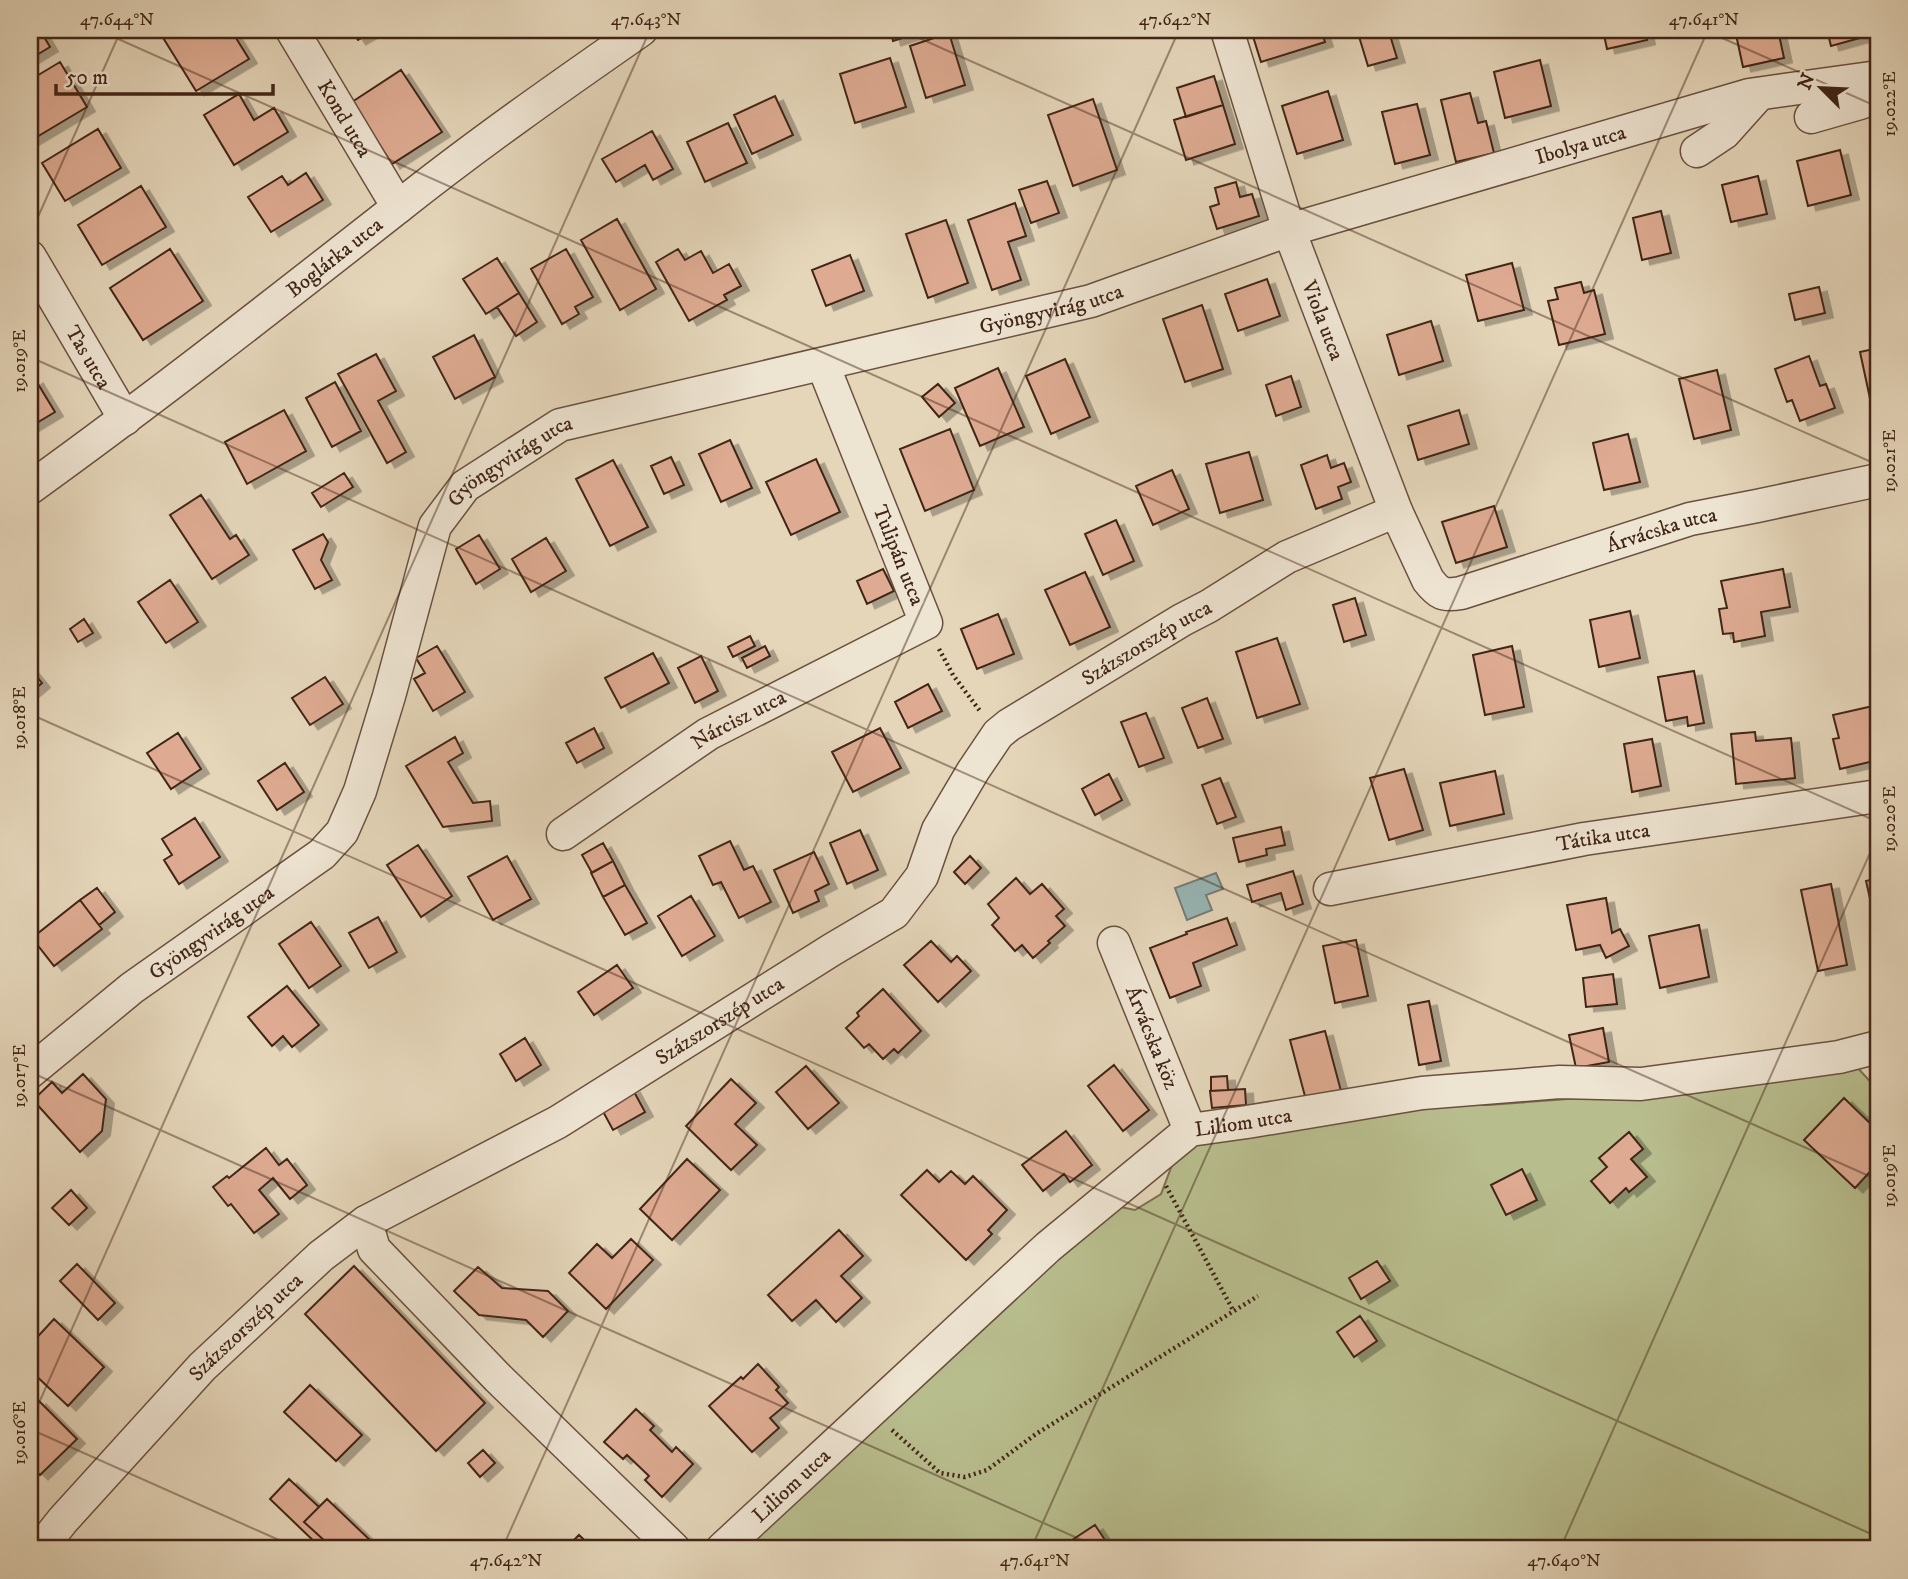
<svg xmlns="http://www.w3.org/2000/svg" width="1908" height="1579" font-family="'IM FELL DW Pica',serif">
  <defs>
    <filter id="shadow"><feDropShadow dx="8" dy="4.5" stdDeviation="0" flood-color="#0004"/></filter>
  </defs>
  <rect width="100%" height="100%" fill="#e5d6ba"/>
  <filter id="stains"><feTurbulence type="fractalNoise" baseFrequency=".00286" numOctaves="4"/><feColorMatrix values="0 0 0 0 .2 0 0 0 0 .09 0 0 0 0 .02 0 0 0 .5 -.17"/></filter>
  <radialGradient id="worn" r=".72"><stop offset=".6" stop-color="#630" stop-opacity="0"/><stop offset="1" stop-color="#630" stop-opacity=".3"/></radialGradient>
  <path fill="#b8bd8d" stroke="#7c7152" stroke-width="2" d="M1855 1065 1878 1090V1549H739L1055 1257 1121 1207 1135 1210 1161 1194 1177 1152 1195 1139 1417 1105H1488L1661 1092Z"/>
  <path fill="#98b7b7" stroke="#757d77" stroke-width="2" d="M1216 873 1223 889 1206 895 1212 910 1187 920 1175 888Z"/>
  <path fill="#deab92" stroke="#412516" stroke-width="2" filter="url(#shadow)" d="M30 30H40L50 47 30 59Z
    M173 30H231L249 59 196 91 162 36Z
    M351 30H375L358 40Z
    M890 30H925V31L893 41Z
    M1251 30H1321L1325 42 1261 62Z
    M1357 30H1398L1389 32 1397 58 1368 66Z
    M1603 30H1645L1647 40 1607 49Z
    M1735 30H1778L1784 58 1743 67Z
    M1827 30H1878V33L1831 46Z
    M949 33 965 85 926 98 910 46Z
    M890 58 906 107 855 123 840 74Z
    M1540 60 1551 106 1505 118 1494 72Z
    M60 62 87 107 30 141V80Z
    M401 70 442 132 392 164 352 102Z
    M1214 76 1223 105 1186 117 1177 88Z
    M1328 91 1343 140 1297 154 1282 106Z
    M1470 93 1478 123 1486 121 1494 153 1456 162 1441 100Z
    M239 94 254 120 274 108 288 132 234 165 204 115Z
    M775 96 793 135 752 154 734 115Z
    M1093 99 1117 170 1073 186 1048 115Z
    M1417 104 1430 155 1395 164 1382 112Z
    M1223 105 1235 144 1186 160 1174 120Z
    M728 123 747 163 705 182 687 142Z
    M98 129 121 168 65 201 42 163Z
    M652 131 673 169 653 180 645 165 616 182 602 159Z
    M1840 150 1851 195 1808 206 1797 161Z
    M306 173 323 200 271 232 248 197 282 176 288 185Z
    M1758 176 1767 214 1731 222 1722 185Z
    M1047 181 1059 213 1031 223 1019 190Z
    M1236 182 1240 197 1252 194 1259 216 1217 229 1210 207 1219 204 1215 188Z
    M141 186 166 227 102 265 78 225Z
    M1015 203 1026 236 1008 242 1021 280 992 290 968 220Z
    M1661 211 1671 253 1642 260 1633 218Z
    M617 219 656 289 620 310 581 240Z
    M946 220 968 283 928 298 906 234Z
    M170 249 203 301 143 340 110 288Z
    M566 249 593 297 575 307 579 314 562 324 531 269Z
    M678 249 685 260 701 251 713 273 729 264 741 286 724 295 727 300 689 321 656 262Z
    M850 255 864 291 826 306 812 270Z
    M497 258 519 293 486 314 463 279Z
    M1512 263 1524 310 1478 321 1466 275Z
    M1267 279 1280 316 1238 331 1225 294Z
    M1581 282 1584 293 1594 290 1605 334 1559 345 1548 301 1558 299 1555 288Z
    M1819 287 1825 313 1795 320 1789 294Z
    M519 293 537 322 516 336 497 307Z
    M1202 305 1223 369 1185 382 1163 319Z
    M1431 321 1443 361 1399 375 1387 335Z
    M474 335 495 377 455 399 433 357Z
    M1878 348V416L1874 417 1860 352Z
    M376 354 396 391 378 401 406 452 387 463 338 374Z
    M1809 356 1820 386 1826 384 1835 408 1800 421 1792 400 1787 402 1775 369Z
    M1065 359 1090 417 1051 434 1026 376Z
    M998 368 1024 427 980 446 955 388Z
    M1717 370 1731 430 1694 439 1679 379Z
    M1291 376 1301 407 1276 416 1266 385Z
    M35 379 55 412 30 427V383Z
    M335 382 361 431 332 447 306 398Z
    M938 384 955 403 939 417 922 397Z
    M284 410 306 451 247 484 225 442Z
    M1459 410 1469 444 1418 460 1408 426Z
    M950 429 974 490 925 511 900 449Z
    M1628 434 1640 482 1604 490 1593 443Z
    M730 440 752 488 721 502 699 454Z
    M1249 452 1263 500 1220 513 1206 464Z
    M1327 455 1331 468 1344 463 1351 482 1338 487 1342 499 1316 509 1301 465Z
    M671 457 684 485 664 494 651 466Z
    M816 459 840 512 791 535 766 482Z
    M613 460 648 527 610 546 576 479Z
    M1172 470 1189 509 1153 525 1136 486Z
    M344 473 353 487 321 507 312 493Z
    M201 495 230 539 236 535 249 555 212 579 170 515Z
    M1494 506 1507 547 1456 563 1442 522Z
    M1116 520 1134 561 1103 575 1085 534Z
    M323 534 328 542 321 560 332 580 315 589 293 550Z
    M479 535 500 569 476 584 456 549Z
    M546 538 566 571 531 592 512 559Z
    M883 569 894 591 867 604 857 581Z
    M1783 569 1790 607 1761 612 1765 636 1734 642 1733 633 1723 634 1719 609 1727 608 1721 581Z
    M1085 572 1110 627 1070 645 1045 590Z
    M170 580 198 622 166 643 138 602Z
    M1355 598 1366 635 1344 642 1333 605Z
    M1630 611 1640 658 1599 667 1590 620Z
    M998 614 1014 654 977 669 961 629Z
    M84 619 93 633 78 642 70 629Z
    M750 636 755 646 733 657 728 647Z
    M1277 638 1300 704 1257 718 1236 652Z
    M437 646 465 692 433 711 414 679 425 673 416 658Z
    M765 646 770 656 747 668 742 658Z
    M1512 646 1524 707 1485 715 1473 655Z
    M653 653 669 683 621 708 605 678Z
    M701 656 718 691 695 703 678 668Z
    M30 668 42 683 30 693Z
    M1694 671 1704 723 1688 726 1687 717 1666 721 1658 677Z
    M325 677 343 704 310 725 292 698Z
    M928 684 942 711 908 728 895 702Z
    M1207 698 1223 739 1198 748 1182 708Z
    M1873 706 1878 731V760L1840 769 1833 739 1839 738 1833 715Z
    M1146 713 1164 758 1139 767 1121 722Z
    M594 728 604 748 577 763 566 743Z
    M880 728 901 768 853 792 832 752Z
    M1755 732 1756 741 1791 738 1795 778 1736 784 1731 734Z
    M178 733 201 769 171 789 147 753Z
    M455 737 463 753 448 762 473 803 490 801 492 821 443 827 406 766Z
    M1652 739 1661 786 1632 792 1624 744Z
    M285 763 304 792 277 810 258 781Z
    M1404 769 1423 830 1389 840 1370 778Z
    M1495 771 1504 814 1450 826 1440 783Z
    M1109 774 1122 800 1095 815 1082 789Z
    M1220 778 1236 817 1217 824 1202 785Z
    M195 818 220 857 179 884 164 860 172 855 162 839Z
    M1281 827 1285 845 1266 849 1267 855 1239 862 1233 838Z
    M860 830 878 870 847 884 830 843Z
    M730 841 744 870 753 866 771 902 739 918 721 882 713 885 699 856Z
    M603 843 613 861 592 873 582 855Z
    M418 845 452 896 421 917 387 865Z
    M814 852 829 884 815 891 819 901 793 913 774 870Z
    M507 856 531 899 493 920 468 877Z
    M970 856 981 868 965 884 954 872Z
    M613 861 625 885 603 897 591 873Z
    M1293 871 1303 904 1286 910 1281 893 1252 902 1247 885Z
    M1016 878 1030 894 1042 884 1064 909 1056 916 1065 926 1048 941 1050 943 1033 958 1022 945 1015 951 992 925 999 918 988 904Z
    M1878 878V934L1866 881Z
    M1831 884 1847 965 1818 971 1801 890Z
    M625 885 647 923 625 935 603 897Z
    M97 888 115 912 99 925 80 900Z
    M691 896 715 936 682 956 658 916Z
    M1606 898 1612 933 1620 929 1629 946 1606 958 1600 945 1576 950 1567 905Z
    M80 900 102 929 54 966 32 938Z
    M378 917 397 952 369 968 349 933Z
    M1227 918 1237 945 1193 963 1201 986 1170 998 1150 948 1187 934 1186 932Z
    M311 922 341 966 309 988 279 944Z
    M1699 925 1709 977 1660 988 1649 936Z
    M1356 940 1368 996 1335 1003 1323 946Z
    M931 941 951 962 957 956 971 971 938 1002 904 965Z
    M617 965 633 988 594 1015 578 992Z
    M1613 974 1617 1004 1586 1007 1583 978Z
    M287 986 319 1025 292 1047 283 1036 272 1046 248 1017Z
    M883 989 921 1031 898 1053 894 1049 883 1059 869 1044 864 1048 846 1028 859 1016 857 1013Z
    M1429 1001 1441 1061 1419 1065 1408 1005Z
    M1603 1028 1609 1062 1576 1068 1569 1035Z
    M1325 1031 1341 1091 1306 1100 1290 1040Z
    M525 1038 541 1065 516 1081 500 1054Z
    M1114 1065 1149 1110 1123 1131 1088 1086Z
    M806 1066 839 1103 808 1129 776 1092Z
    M83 1074 106 1099 102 1131 80 1152 33 1100 52 1082 62 1093Z
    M1227 1076 1228 1090 1211 1091V1077Z
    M731 1079 756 1103 735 1124 757 1145 731 1170 686 1126Z
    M632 1088 645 1112 613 1130 600 1106Z
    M1245 1089 1246 1105 1212 1108 1210 1091Z
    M1844 1098 1878 1131V1163L1855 1188 1804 1140Z
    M1066 1131 1092 1165 1070 1182 1064 1174 1043 1191 1022 1165Z
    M1629 1132 1643 1149 1631 1159 1647 1177 1629 1192 1626 1188 1610 1203 1591 1181 1607 1167 1599 1158Z
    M266 1148 279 1165 287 1159 307 1185 290 1199 273 1178 259 1190 279 1214 254 1233 231 1204 228 1206 213 1187 227 1176 229 1178Z
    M687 1159 720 1190 672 1240 640 1209Z
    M1522 1169 1537 1200 1506 1215 1491 1185Z
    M927 1170 939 1182 951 1171 965 1184 973 1176 1007 1210 988 1230 992 1234 966 1260 901 1195Z
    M71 1190 87 1208 69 1225 52 1208Z
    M839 1230 863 1256 841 1276 862 1298 836 1322 816 1300 792 1321 768 1295Z
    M631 1239 653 1260 606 1309 569 1273 597 1244 612 1258Z
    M1377 1261 1390 1281 1361 1299 1349 1278Z
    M77 1264 115 1303 98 1320 60 1281Z
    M354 1266 485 1403 436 1451 305 1314Z
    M478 1267 502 1288 548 1291 568 1311 543 1337 526 1320 479 1315 454 1291Z
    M1360 1316 1377 1341 1354 1357 1337 1332Z
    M54 1319 104 1367 68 1406 30 1370V1345Z
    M758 1364 779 1387 776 1390 788 1403 770 1418 779 1428 752 1452 709 1406 741 1377 743 1379Z
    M310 1385 362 1435 336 1461 284 1412Z
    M38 1400 77 1439 40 1475 30 1465V1409Z
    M636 1409 654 1426 650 1430 672 1452 676 1447 693 1464 662 1497 645 1480 649 1476 627 1455 623 1459 604 1442Z
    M483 1450 495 1463 480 1477 468 1463Z
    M289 1479 319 1507 304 1522 326 1542 321 1548 270 1499Z
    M327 1499 372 1542 366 1549H319L326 1542 304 1522Z
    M1095 1525 1111 1549H1073L1069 1542Z
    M579 1535 594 1549H565Z"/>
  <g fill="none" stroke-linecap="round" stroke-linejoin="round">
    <g stroke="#6a513f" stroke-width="35">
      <g id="minor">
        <path id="s1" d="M292 30 398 207"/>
        <path id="s2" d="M1227 30 1289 230 1396 511 1428 580C1439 594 1443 596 1461 593L1690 519 1757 506 1878 480"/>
        <path d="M1811 117 1860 103 1878 96"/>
        <path d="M1697 151 1724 133 1759 94"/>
        <path id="s3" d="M30 257 125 419"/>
        <path id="s4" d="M30 488C155 398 276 303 397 208 476 145 559 87 641 30"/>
        <path id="s5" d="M563 834 708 734 926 623 823 365"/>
        <path id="s6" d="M1330 889 1584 839 1878 796"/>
        <path id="s7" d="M1114 943 1190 1130"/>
        <path id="s8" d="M30 1072 132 988 322 854 342 832 360 791 389 696 435 526 465 486 560 425 1091 301 1289 230 1749 95 1878 77"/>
        <path d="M366 1222 374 1249 498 1378 674 1549"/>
        <path id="s9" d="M40 1549 63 1520 202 1367 321 1256 366 1222 558 1122 833 949 894 913 922 876 938 830 973 771 998 734 1009 725 1182 620 1209 606 1287 557 1396 511"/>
        <path id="s10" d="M722 1549 1048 1247 1190 1130 1247 1122 1422 1093 1560 1082 1641 1084 1839 1057 1878 1047"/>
      </g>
    </g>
    <path stroke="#412516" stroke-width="4.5" stroke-dasharray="2 3.5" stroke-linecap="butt" d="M939 649 953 675 980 711
      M1166 1186 1234 1312
      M892 1430 940 1473 965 1477 987 1470 1036 1434 1258 1296"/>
    <use href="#minor" stroke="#eee4d2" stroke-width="32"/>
  </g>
  <path fill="none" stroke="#412516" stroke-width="2" stroke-opacity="0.45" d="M98 30 1878 822M901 30 1878 465M1704 30 1878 107M30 235 121 30M30 357 1878 1180M30 714 1878 1537M30 1072 1102 1549M30 1423 650 30M30 1429 299 1549M502 1549 1179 30M1031 1549 1708 30M1560 1549 1878 835"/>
  <g text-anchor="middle" stroke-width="7" stroke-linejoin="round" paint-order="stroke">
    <g font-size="21" fill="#412516" stroke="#eee4d2">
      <text dy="7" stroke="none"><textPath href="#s1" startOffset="103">Kond utca</textPath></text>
      <text dy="7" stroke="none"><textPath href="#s8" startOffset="1937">Ibolya utca</textPath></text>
      <text dy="7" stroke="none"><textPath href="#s4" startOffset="382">Boglárka utca</textPath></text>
      <text dy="7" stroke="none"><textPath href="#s8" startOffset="1382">Gyöngyvirág utca</textPath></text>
      <text dy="7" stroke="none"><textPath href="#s2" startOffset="306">Viola utca</textPath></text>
      <text dy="7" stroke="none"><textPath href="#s3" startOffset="116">Tas utca</textPath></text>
      <text dy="7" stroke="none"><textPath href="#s8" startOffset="816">Gyöngyvirág utca</textPath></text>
      <text dy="7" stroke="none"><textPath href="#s2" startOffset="835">Árvácska utca</textPath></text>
      <text transform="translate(899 555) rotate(68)" y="7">Tulipán utca</text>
      <text dy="7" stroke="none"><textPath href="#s9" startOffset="1458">Százszorszép utca</textPath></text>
      <text dy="7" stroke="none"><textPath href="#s5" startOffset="210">Nárcisz utca</textPath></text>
      <text dy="7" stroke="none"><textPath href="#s6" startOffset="278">Tátika utca</textPath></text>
      <text dy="7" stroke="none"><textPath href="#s8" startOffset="229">Gyöngyvirág utca</textPath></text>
      <text dy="7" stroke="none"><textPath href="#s9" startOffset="870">Százszorszép utca</textPath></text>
      <text dy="7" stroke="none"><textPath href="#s7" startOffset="102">Árvácska köz</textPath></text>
      <text dy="7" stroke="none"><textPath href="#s10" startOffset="682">Liliom utca</textPath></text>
      <text dy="7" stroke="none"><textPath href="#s9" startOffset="303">Százszorszép utca</textPath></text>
      <text dy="7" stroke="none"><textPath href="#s10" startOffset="94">Liliom utca</textPath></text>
    </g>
  </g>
  <rect width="1908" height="1579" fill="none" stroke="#e5d6ba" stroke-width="77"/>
  <g transform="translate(1821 88) rotate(294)" stroke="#eee4d2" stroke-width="5" paint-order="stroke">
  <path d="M0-5L12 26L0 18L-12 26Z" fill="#412516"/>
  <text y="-10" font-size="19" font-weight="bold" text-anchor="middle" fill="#412516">N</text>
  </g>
  <path d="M56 84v10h217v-10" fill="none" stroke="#412516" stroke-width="3.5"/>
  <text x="66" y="84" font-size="21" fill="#412516" stroke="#eee4d2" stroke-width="5" paint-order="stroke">50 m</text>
  <rect x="38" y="38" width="1832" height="1502" fill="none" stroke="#412516" stroke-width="2.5"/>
  <g font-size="18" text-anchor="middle" fill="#412516">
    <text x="117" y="25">47.644°N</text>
    <text x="646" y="25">47.643°N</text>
    <text x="1175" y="25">47.642°N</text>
    <text x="1704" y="25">47.641°N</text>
    <text transform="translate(1889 104) rotate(-90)" y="6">19.022°E</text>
    <text transform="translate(19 361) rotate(-90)" y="6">19.019°E</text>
    <text transform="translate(1889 461) rotate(-90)" y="6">19.021°E</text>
    <text transform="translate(19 718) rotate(-90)" y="6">19.018°E</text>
    <text transform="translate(1889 819) rotate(-90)" y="6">19.020°E</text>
    <text transform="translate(19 1076) rotate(-90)" y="6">19.017°E</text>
    <text transform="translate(1889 1176) rotate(-90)" y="6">19.019°E</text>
    <text transform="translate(19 1433) rotate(-90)" y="6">19.016°E</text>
    <text x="506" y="1566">47.642°N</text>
    <text x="1035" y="1566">47.641°N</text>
    <text x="1564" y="1566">47.640°N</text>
  </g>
  <rect width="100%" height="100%" filter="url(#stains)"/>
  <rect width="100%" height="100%" fill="url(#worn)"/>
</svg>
